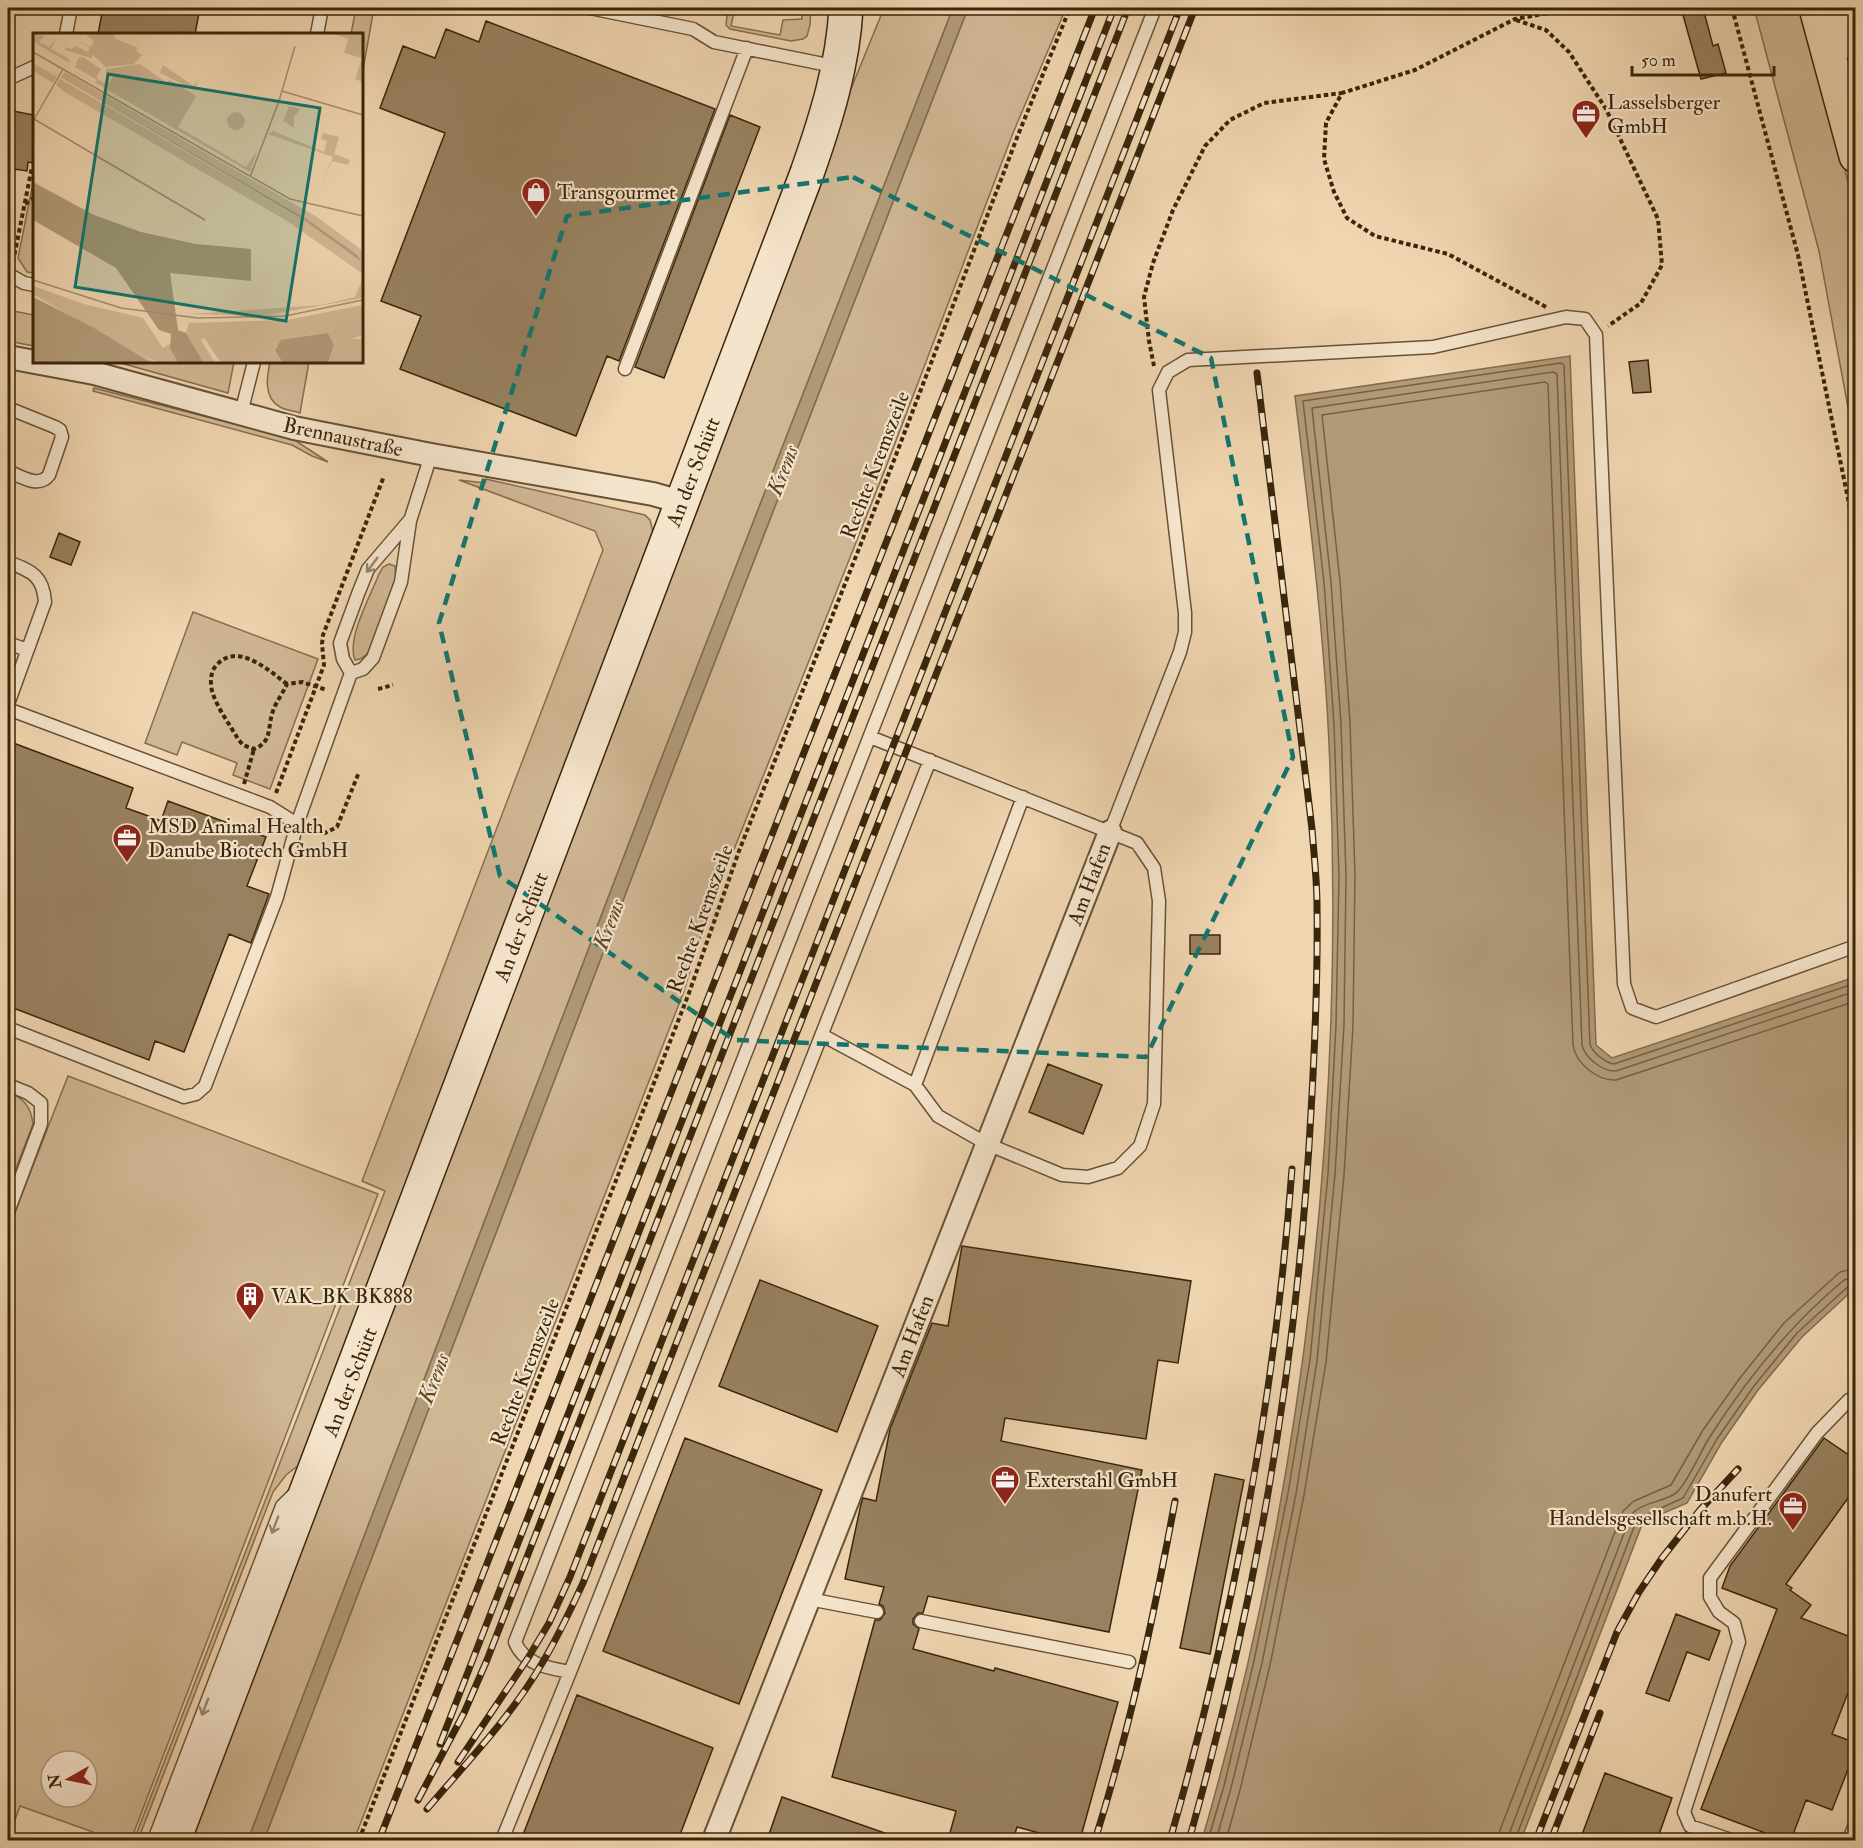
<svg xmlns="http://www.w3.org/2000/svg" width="1863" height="1848" font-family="'IM FELL Double Pica',serif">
  <rect width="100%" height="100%" fill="#efd5b0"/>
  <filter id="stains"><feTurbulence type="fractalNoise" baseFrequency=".00333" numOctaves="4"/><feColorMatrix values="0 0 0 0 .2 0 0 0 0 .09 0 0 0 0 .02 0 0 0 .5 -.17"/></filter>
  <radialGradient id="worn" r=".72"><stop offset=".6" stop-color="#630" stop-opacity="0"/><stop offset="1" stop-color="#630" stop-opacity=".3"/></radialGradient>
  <path fill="#d0b794" stroke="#856e4f" stroke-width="1.5" fill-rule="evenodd" d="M356 8H374L362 75V34H351Z
    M801 8H811L810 25 807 36 803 39 791 41 730 29 726 25 727 15 734 12 731 26 780 35 783 20 802 19Z
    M884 8H953L660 762 248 1840H186L835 128Z
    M968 8H1066L1013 133 886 467 704 925 684 991 354 1840H264L674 767Z
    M1754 8H1803L1855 209V445L1819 251Z
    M34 178V273L27 272 18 258Z
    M8 310 34 315V346L8 341Z
    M117 362H234L228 393Z
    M270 362H309L300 413C294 411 285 410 280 407 263 398 267 376 270 362Z
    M94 388 293 439 328 462 312 456 292 445 93 391Z
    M486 479 645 515 650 520 654 536 308 1458 286 1475 273 1492 138 1840H134L385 1191 362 1181 603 550 595 531 459 480 485 483Z
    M389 564 395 566 396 580 372 646C368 654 364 659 355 660 346 639 371 595 379 574L383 567Z
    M193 612 318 659 270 789 233 775 237 763 182 742 177 755 145 743Z
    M68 1076 378 1194 131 1840H91L93 1832 20 1806 8 1839V1230ZM51 1761H87V1797H51Z
    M8 1092C24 1098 31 1107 33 1124L8 1189Z"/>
  <path fill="#b19a78" stroke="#816c4c" stroke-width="1.5" d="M953 8H968L674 767 264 1840H248L660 762Z
    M1570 356 1596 1045 1612 1058 1855 977V1288L1802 1337 1758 1390 1722 1442 1687 1503 1643 1522 1521 1840H1202C1306 1482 1348 1097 1328 724 1322 614 1308 505 1295 396Z"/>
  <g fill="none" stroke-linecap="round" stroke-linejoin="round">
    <path stroke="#766041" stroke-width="1.5" d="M1208 1840 1224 1786 1254 1661 1288 1493 1310 1360 1328 1174 1336 1025 1339 876 1334 724 1324 582 1303 401 1561 363 1564 365 1590 1045C1593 1053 1606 1063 1614 1064L1856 983
      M1216 1840 1231 1788 1262 1663 1296 1494 1317 1361 1335 1174 1344 1025 1346 875 1341 724 1331 582 1312 408 1553 372 1557 374 1582 1045C1585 1058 1603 1072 1616 1071L1856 991
      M1226 1840 1240 1790 1270 1665 1304 1495 1326 1362 1344 1175 1353 1026 1355 875 1350 723 1340 581 1322 415 1545 382 1548 384 1573 1045C1576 1064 1598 1081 1616 1080L1856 1001
      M1499 1840 1500 1830 1623 1511 1634 1501 1671 1485 1703 1430 1740 1378 1784 1323 1840 1272 1856 1268
      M1508 1840 1509 1834 1631 1515C1642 1501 1669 1502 1679 1490 1692 1474 1700 1452 1711 1435 1748 1377 1791 1324 1844 1280L1856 1277
      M1515 1840 1637 1519 1683 1498 1717 1439 1754 1386 1797 1333 1841 1293 1850 1285 1856 1284"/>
  </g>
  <path fill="#988160" stroke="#3a260a" stroke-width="1.5" d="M103 8H200L195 34H98Z
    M1681 8H1703L1713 46 1718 44 1726 73 1701 79Z
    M486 21 715 109 619 361 607 356 576 436 400 369 421 316 381 301 445 133 380 108 403 46 435 58 446 29 479 42Z
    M8 110 34 115V163L28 162 27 171 8 168Z
    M730 115 760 127 664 378 635 367Z
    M1648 360 1651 392 1633 393 1629 362Z
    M59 533 80 542 71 565 50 557Z
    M8 741 133 788 126 808 143 814 161 821 168 801 266 837 247 886 269 894 251 943 229 934 184 1052 155 1041 149 1060 8 1006Z
    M1190 935H1220V954H1190Z
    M1048 1064 1102 1085 1083 1134 1029 1112Z
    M962 1246 1191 1281 1178 1363 1158 1360 1146 1439 1005 1418 1001 1441 1142 1470 1109 1632 928 1596 923 1613H918L913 1619V1624L919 1629 913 1649 994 1671 995 1668 1118 1702 1080 1840H1065L1017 1827 1013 1840H948L956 1811 832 1777 875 1620H880L885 1613 883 1606 879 1604 884 1587 845 1579 861 1504 863 1498 876 1501 890 1429 932 1323 948 1326Z
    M760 1280 878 1326 837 1432 719 1386Z
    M685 1438 822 1490 739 1704 603 1651Z
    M1824 1438 1856 1460V1487L1786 1584 1792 1588 1790 1590 1811 1605 1801 1618 1856 1639V1672L1832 1734 1856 1743V1749L1832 1810 1806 1800 1791 1840H1784L1701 1809 1777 1609 1722 1588 1730 1566Z
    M1215 1474 1244 1480 1210 1654 1180 1648Z
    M1676 1614 1720 1631 1709 1660 1687 1652 1669 1701 1646 1693Z
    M577 1695 713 1748 678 1840H521Z
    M1605 1773 1672 1798 1657 1840H1580Z
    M782 1797 899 1838V1840H767Z"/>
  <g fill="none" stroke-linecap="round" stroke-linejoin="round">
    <g stroke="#675234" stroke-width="15">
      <path id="lane" d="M590 8 693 29 714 42 838 67
        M66 34 71 8
        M317 34 322 8
        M8 79 34 67
        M8 274 24 283 34 285
        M625 369 747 48
        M8 408 55 427 60 430 62 437 49 475C39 489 20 476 8 471
        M241 413 254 362
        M8 562C31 571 43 575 45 602L8 704
        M8 643 27 650
        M351 673 343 659 340 643 358 594 368 569 409 521
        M8 709 270 807 297 824
        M930 760 570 1672C549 1668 524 1665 515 1642L1155 8
        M1110 832 1180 652 1185 632V613L1159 390 1168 372 1188 360 1433 347 1566 317 1585 319 1596 335 1624 984 1632 1008 1656 1017 1856 946
        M8 1028 184 1097 196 1094 205 1086 277 897 297 824 351 673 363 669 373 658 401 582 410 521 431 455
        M822 1035 915 1085 938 1116 987 1144 1062 1175 1088 1177 1118 1168 1140 1146 1154 1104 1159 901 1154 868 1137 843 870 737
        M8 1085 28 1093 41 1103V1124L8 1212
        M915 1085 1023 797
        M809 1599 877 1612
        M921 1621 1129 1662
        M154 1840 282 1506 297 1491
        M502 1840 570 1672
        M1731 1840 1690 1826 1684 1812 1739 1642 1734 1623 1719 1612 1710 1597V1578L1817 1433 1849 1400 1856 1397
        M1849 1840 1856 1822"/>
    </g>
    <g stroke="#675234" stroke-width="26">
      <path id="street" d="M8 357 94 373 294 428 431 455 653 494 681 502
        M714 1840 1110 832"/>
    </g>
    <g stroke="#3a260a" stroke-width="36">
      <path id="secondary" d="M174 1840C388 1286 595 729 807 173 826 119 843 65 846 8"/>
    </g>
    <g stroke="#3a260a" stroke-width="36">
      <path id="highway" d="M1816 8 1856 156
        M1846 8 1856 44"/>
    </g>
    <path stroke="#3a260a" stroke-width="4" stroke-dasharray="4.5 3" stroke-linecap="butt" d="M1732 8 1798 255 1853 523 1856 546
      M1516 20 1546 30 1569 52 1606 109 1658 219 1662 265 1641 303 1608 326
      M25 204 34 198
      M13 262 32 167
      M1546 307 1448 254 1375 236 1347 218 1334 192 1324 159 1326 123 1342 93 1415 70 1515 19 1576 8
      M1154 366 1149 341 1144 297 1153 263 1173 210 1205 146 1230 120 1264 103 1342 93
      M287 684C268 670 236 640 215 667 210 673 210 686 213 694 218 709 230 725 238 739L243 745 254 749C273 742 267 727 273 711 276 702 283 693 287 684L302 682 327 690
      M378 689 393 685
      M244 784 254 749
      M276 793 324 665 322 644 323 635 384 476
      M309 828 325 833 337 827 359 772
      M359 1840 689 993 739 851 891 468 1018 135 1070 8"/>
    <use href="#lane" stroke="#f5e4cc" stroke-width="12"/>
    <use href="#street" stroke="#f5e4cc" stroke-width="22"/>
    <use href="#secondary" stroke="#f5e4cc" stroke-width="33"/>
    <use href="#highway" stroke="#efd5b0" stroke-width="33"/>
    <g stroke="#3a260a" stroke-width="7">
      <path id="rail" d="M440 1744 1114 8
        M458 1762 528 1658 549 1623 570 1577 1180 8
        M418 1800 464 1713 487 1660 1128 8
        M427 1809C466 1763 510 1718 541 1665 557 1639 570 1611 583 1583L1195 8
        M379 1840 1095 8
        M1095 1840C1130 1729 1154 1615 1175 1501
        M1170 1840C1233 1621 1275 1397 1292 1169
        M1189 1840C1256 1603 1298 1359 1311 1112 1315 1043 1318 975 1317 906 1317 880 1314 855 1312 829L1257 373
        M1536 1840 1617 1632 1639 1592 1662 1558 1700 1510 1738 1469
        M1551 1840 1600 1713"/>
    </g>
    <use href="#rail" stroke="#f5e4cc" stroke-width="4.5" stroke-dasharray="14" stroke-linecap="butt"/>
  </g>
  <defs><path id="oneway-shaft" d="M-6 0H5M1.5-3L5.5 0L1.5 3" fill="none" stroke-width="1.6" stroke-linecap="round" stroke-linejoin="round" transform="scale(1.5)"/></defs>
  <g stroke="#98856b">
    <use href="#oneway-shaft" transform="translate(372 565) rotate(127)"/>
    <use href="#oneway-shaft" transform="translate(275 1525) rotate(111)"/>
    <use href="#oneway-shaft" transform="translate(205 1707) rotate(111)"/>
  </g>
  <path fill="none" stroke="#0f766e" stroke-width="4.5" stroke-dasharray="12 8" stroke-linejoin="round" d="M853 177 1211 358 1293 757 1146 1057 734 1040 500 876 439 623 567 216Z"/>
  <defs>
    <g id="office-pin" transform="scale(1.5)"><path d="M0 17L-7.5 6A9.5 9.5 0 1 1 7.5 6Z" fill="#8f2418" stroke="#f5e4cc"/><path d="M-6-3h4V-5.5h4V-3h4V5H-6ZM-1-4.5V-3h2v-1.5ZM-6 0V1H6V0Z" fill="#fff"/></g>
    <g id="shop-pin" transform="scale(1.5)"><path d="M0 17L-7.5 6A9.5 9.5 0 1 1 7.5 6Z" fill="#8f2418" stroke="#f5e4cc"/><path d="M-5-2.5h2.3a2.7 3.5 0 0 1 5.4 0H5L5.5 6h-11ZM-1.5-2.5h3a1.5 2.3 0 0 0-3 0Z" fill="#fff"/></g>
    <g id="building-pin" transform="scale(1.5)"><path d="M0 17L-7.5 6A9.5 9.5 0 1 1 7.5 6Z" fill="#8f2418" stroke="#f5e4cc"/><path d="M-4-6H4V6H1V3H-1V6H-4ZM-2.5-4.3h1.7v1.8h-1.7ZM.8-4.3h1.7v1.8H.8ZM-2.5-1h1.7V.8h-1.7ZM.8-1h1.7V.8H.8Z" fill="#fff"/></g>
  </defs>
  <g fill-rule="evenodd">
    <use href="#office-pin" x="1586" y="114"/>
    <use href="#shop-pin" x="536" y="192"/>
    <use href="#office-pin" x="127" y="838"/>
    <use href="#building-pin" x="250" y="1296"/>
    <use href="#office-pin" x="1005" y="1480"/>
    <use href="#office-pin" x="1793" y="1506"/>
  </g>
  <g text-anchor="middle" stroke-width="4.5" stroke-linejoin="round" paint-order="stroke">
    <g font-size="21" fill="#3a260a" stroke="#f5e4cc" text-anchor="start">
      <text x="1607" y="109">Lasselsberger<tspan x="1607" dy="24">GmbH</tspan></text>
      <text x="557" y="199">Transgourmet</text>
      <text x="148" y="833">MSD Animal Health<tspan x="148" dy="24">Danube Biotech GmbH</tspan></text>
      <text x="271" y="1303">VAK_BK BK888</text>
      <text x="1026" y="1487">Exterstahl GmbH</text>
      <text x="1772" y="1501" text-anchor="end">Danufert<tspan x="1772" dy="24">Handelsgesellschaft m.b.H.</tspan></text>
    </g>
    <g font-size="21" fill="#3a260a" stroke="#f5e4cc">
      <text transform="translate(343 437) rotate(12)" y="7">Brennaustraße</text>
      <text transform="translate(875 465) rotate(-69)" y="7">Rechte Kremszeile</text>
      <text transform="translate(693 472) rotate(-69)" y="7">An der Schütt</text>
      <text transform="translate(1089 884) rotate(-69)" y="7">Am Hafen</text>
      <text transform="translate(700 919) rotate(-70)" y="7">Rechte Kremszeile</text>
      <text transform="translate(521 927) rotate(-69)" y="7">An der Schütt</text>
      <text transform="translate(912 1336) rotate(-69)" y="7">Am Hafen</text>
      <text transform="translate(525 1372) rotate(-69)" y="7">Rechte Kremszeile</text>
      <text transform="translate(350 1382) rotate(-69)" y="7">An der Schütt</text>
    </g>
    <g font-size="22" font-style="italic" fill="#5e492b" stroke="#f5e4cc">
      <text transform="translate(782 470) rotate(-69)" y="8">Krems</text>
      <text transform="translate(608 924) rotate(-69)" y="8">Krems</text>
      <text transform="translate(433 1378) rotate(-69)" y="8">Krems</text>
    </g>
  </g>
  <g transform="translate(33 33)">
    <rect width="330" height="330" fill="#efd5b0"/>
    <path d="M0 0 11 3 6 9 16 14 23 6 18 16 35 25 38 31 0 9ZM51 0H79L83 6 105 15 103 18 109 22 101 31 73 34 60 22 58 25 32 17V14L38 16 43 13 55 19 57 15 46 8 58 14 61 8ZM297 0H330V49L322 46 329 25 311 20 315 6ZM16 23 62 50 64 47 42 34 45 25 50 24 68 36 63 45 75 52 80 44 72 39 74 36 107 31 133 49 137 47 163 63 145 94 213 134 224 118 217 139ZM0 30 24 44 20 50 0 38ZM130 32 161 53 166 45 161 57 127 40ZM32 39 284 184 330 218V228L272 185 28 44ZM27 46 271 187 330 230V241L254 188 30 58 23 52ZM256 73 268 76 261 83V95L250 88ZM194 88a9 9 0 1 1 18 0a9 9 0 1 1-18 0ZM240 98 291 119 294 108 288 106 290 100 306 104 301 121 317 127 315 132 299 128 285 158 300 124 235 101ZM330 245V265L229 283 157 281 288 272 322 264ZM0 253 51 271 110 285 130 315 136 311 145 330H125L0 261ZM0 262 77 302 123 330H120ZM330 272V302L318 306H330V330H295L301 312 295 300 242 314 250 330H188L171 305 168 307 182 330H171L153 300 156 290 254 287Z" fill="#d0b794"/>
    <path d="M0 28 272 185 323 221 330 230 271 187ZM0 149 61 182 108 199 163 211 218 216V248L137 240 145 297 153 300 171 330H145L137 315 138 301 126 297 83 235 0 187ZM0 264 61 295 119 330H0ZM295 300 301 312 295 330H250L242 317 248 307Z" fill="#b19a78"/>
    <path fill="none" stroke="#a78f6e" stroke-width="1.5" d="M0 19 257 166 330 183M249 58 330 82M1 86 172 187M0 88 30 36M217 144 246 68 262 13M0 247 88 275 165 285 252 283 330 267"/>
    <path fill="#0f766e" fill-opacity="0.15" stroke="#0f766e" stroke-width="3" d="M75 41 287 75 253 288 42 254Z"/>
    <rect width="330" height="330" fill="none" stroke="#3a260a" stroke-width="3"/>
  </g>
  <rect width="1863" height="1848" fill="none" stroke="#efd5b0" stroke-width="30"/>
  <rect x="9" y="9" width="1845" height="1830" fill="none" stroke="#3a260a" stroke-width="3"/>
  <rect x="15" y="15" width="1833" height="1818" fill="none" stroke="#3a260a" stroke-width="1.5"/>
  <g transform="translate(69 1779) rotate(261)"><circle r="28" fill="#f5e4cc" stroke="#aa987e" stroke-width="1.5"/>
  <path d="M0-4.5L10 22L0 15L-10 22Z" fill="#8f2418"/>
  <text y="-9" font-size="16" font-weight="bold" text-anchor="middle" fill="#3a260a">N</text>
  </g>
  <path d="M1632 66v9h142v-9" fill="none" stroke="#3a260a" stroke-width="3"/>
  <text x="1641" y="66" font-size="18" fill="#3a260a" stroke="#f5e4cc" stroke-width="4.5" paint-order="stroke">50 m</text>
  <rect width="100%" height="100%" filter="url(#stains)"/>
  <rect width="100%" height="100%" fill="url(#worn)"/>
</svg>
